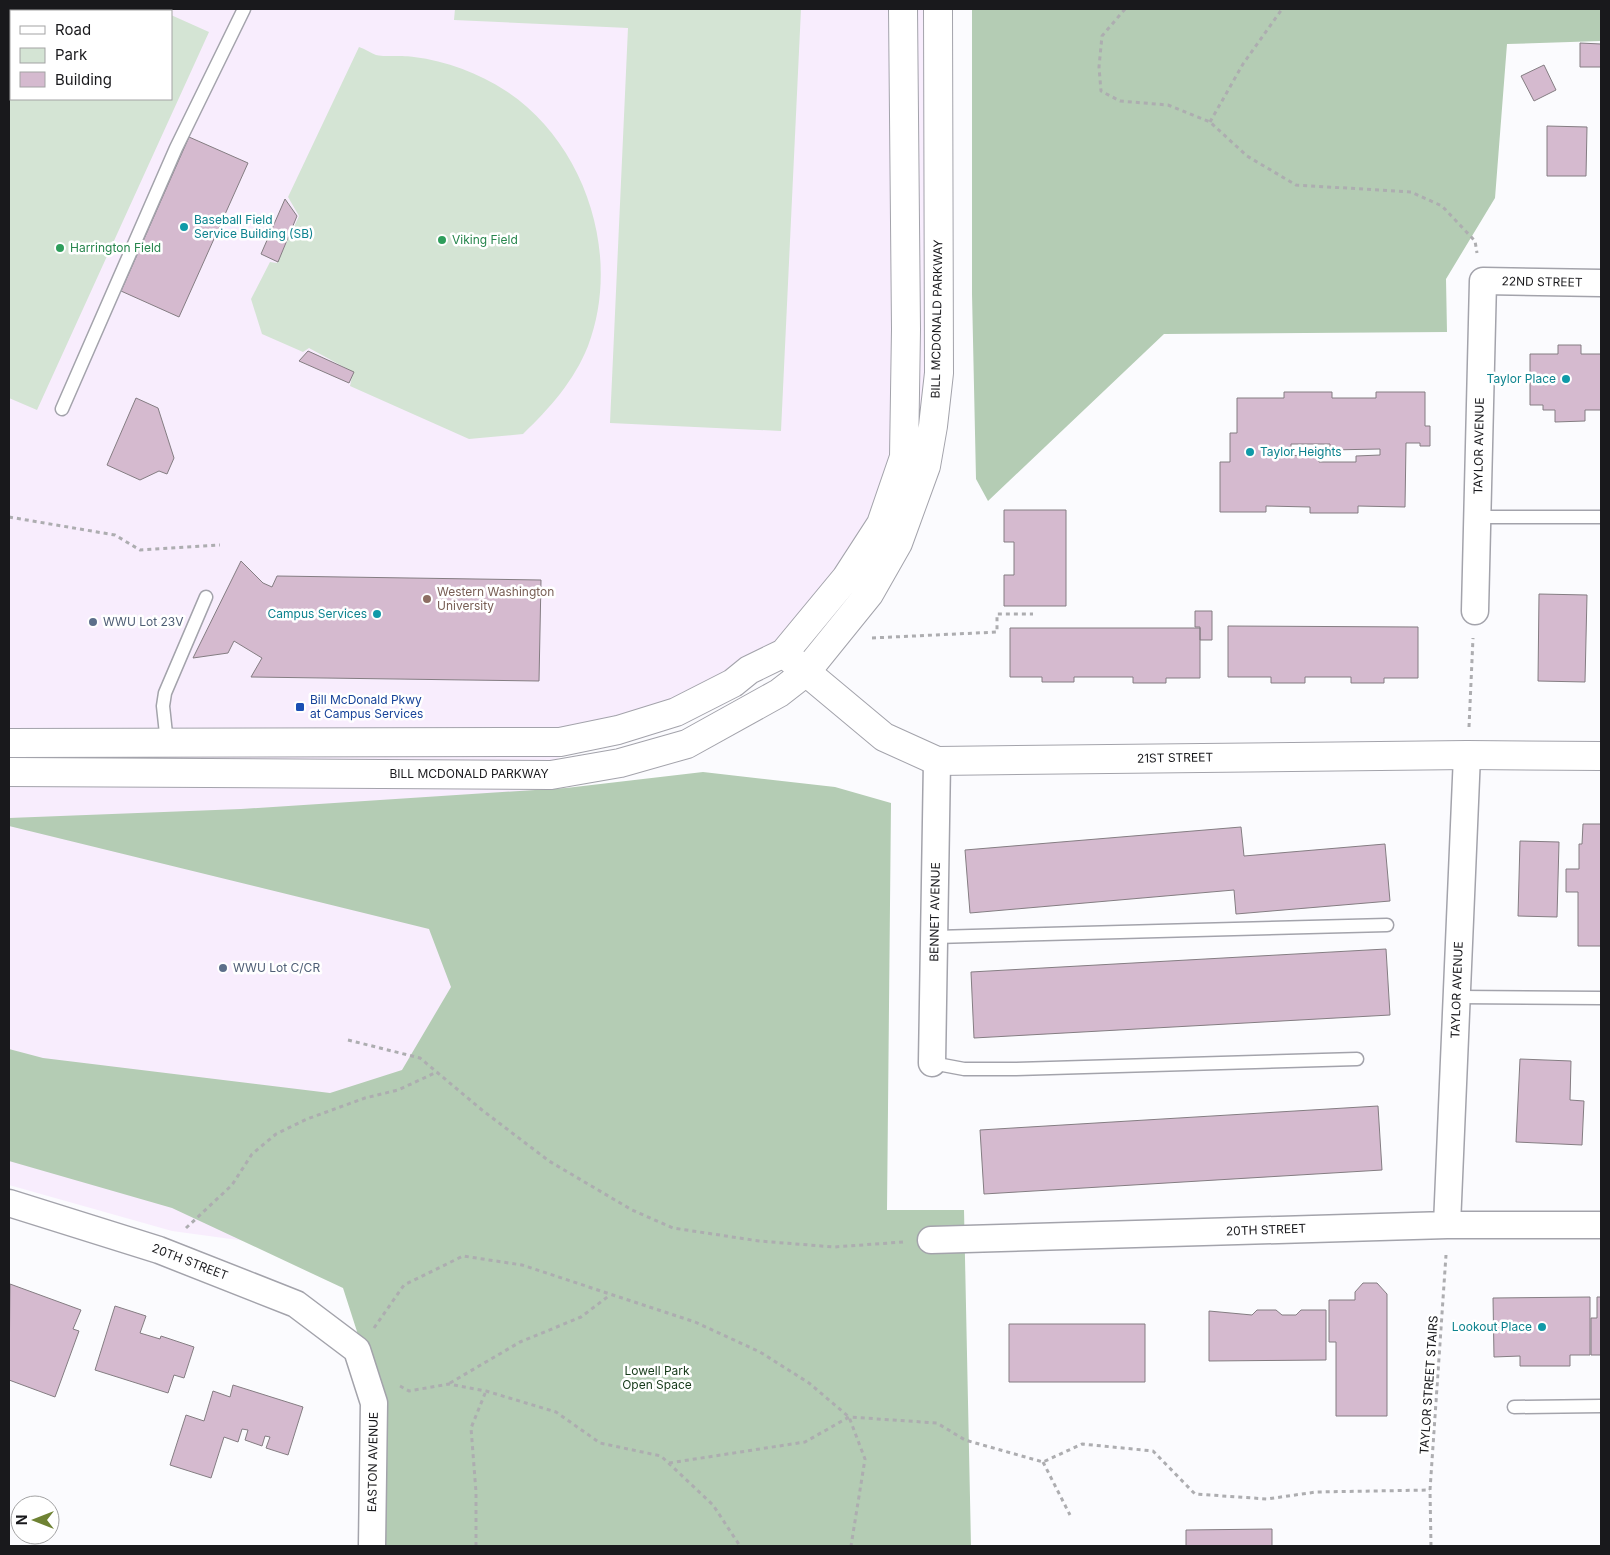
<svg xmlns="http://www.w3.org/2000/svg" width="1610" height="1555" font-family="Inter,sans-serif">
  <rect width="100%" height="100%" fill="#fbfbfe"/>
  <path fill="#f8edfd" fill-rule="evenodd" d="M9 9H931L930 368 889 539 802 658 558 758 370 1242H253L172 1231 9 1185ZM11 11H171V99H11Z"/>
  <path fill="#d4e4d4" d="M9 9H158L164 11H11V99H171V15L209 32 37 410 9 398Z
    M455 9H801L781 431 610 423 628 28 454 20Z
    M359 47C365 49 371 53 376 55 382 57 405 55 414 57 446 61 479 73 506 91 586 144 622 256 588 346 574 381 550 408 523 434L469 439 350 386 353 372 309 348 303 352 262 334 251 299 270 262 277 263 299 216 288 197Z"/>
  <path fill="#b4ccb4" d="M972 9H1601V41L1507 44 1495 198 1446 279 1447 332 1164 334 988 501 976 479 972 294Z
    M703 772 835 787 891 803 887 1210H964L971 1546H380L379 1400 343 1288 172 1208 9 1161V1049L43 1058 330 1093 402 1070 451 987 429 929 9 826V818L241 809 566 788Z"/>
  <path fill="#d5bacf" stroke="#847d82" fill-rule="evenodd" d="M1580 43 1601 44V67H1580Z
    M1544 65 1556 90 1534 101 1521 76Z
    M1547 126 1587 127 1586 176H1547Z
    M189 137 248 163 179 317 121 291Z
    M285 199 297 216 278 262 261 254Z
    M1558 345H1581V354H1601V410H1585V421L1555 422V410H1543V405H1530V354H1558Z
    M308 351 354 372 349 383 299 361Z
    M1284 392H1332V398H1376V392H1425V426H1430V446H1420V443H1406L1405 507 1358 506V513H1310V507L1266 506V512H1220V462H1230V433H1237V398H1284ZM1291 444H1330V450L1380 449V455L1356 456V462H1319V455L1270 456V450H1291Z
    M136 398 158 408 174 458 167 474 159 471 140 480 107 465Z
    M1004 510H1066V606H1004V575H1014V542H1004Z
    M241 561 263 583 272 587 277 576 541 580 539 681 251 677 262 658 234 641 228 653 193 658Z
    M1539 594 1587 595 1585 682 1538 681Z
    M1195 611H1212V640H1200V627H1195Z
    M1228 626 1418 627V678H1384V683H1351V677H1305V683H1271V677H1228Z
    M1010 628H1200V678H1166V683H1133V677H1074V682H1042V677H1010Z
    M1583 824H1601V946H1578V892H1566V869H1579V844H1582Z
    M1241 827 1244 856 1385 844 1390 901 1236 914 1234 890 970 913 965 850Z
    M1520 841 1559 842 1557 917 1518 916Z
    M1386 949 1390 1015 974 1038 971 972Z
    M1520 1059 1571 1061 1570 1100 1584 1101 1582 1145 1516 1142Z
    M1378 1106 1382 1170 984 1194 980 1130Z
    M1363 1283H1377L1387 1294V1416H1336V1342H1329V1300H1355V1292Z
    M10 1284 81 1310 73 1329 79 1331 55 1397 9 1380Z
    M1590 1297V1355H1570V1366H1520V1356L1494 1357 1493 1298Z
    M1597 1297H1601V1355H1591V1318H1597Z
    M115 1306 146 1316 140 1333 160 1339 161 1336 194 1347 184 1378 174 1375 168 1393 95 1370Z
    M1257 1310H1276L1282 1315H1296L1301 1310H1326V1360L1209 1361V1311L1252 1315Z
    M1009 1324H1145V1382H1009Z
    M233 1385 303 1407 288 1455 266 1448 270 1437 265 1436 262 1446 245 1440 248 1430 242 1429 238 1442 224 1437 211 1478 170 1465 186 1415 204 1421 213 1391 230 1397Z
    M1272 1529V1546H1186V1530Z"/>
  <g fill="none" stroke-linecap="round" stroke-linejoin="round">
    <g stroke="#a3a3ab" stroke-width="15">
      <path id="service" d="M62 409 176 148 244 9
        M1478 517H1601
        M167 743 163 706 165 693 206 597
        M935 937 1387 925
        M1457 997 1601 998
        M932 1063 964 1069H1016L1357 1059
        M1514 1407 1601 1406"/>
    </g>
    <g stroke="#a3a3ab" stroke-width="29">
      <path id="minor" d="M1475 611 1483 281 1601 283
        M932 1063 937 761
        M9 1203 159 1250 296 1304 357 1350 374 1403 372 1546
        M1447 1225 1467 755
        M931 1240 1447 1225H1601"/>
    </g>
    <g stroke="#a3a3ab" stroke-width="30">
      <path id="tertiary" d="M787 656 884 737 937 761 1467 755 1601 756"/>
    </g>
    <g stroke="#a3a3ab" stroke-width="30">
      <path id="secondary" d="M9 743 560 742 618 730 676 712 733 683 749 670 784 653 846 578 881 524 904 457 906 329 903 9
        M9 772 551 775 620 763 687 744 779 693 806 672 869 594 898 543 926 466 933 426 939 373 938 9"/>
    </g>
    <path stroke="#adadb0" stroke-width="3" stroke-dasharray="4 4" stroke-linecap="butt" d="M1125 9 1102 36 1099 67 1101 91 1120 101 1168 105 1210 122 1247 156 1296 185 1411 192 1442 206 1475 241 1477 253
      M1210 122 1243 64 1282 9
      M9 517 115 535 140 550 220 545
      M872 638 997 632V614H1033
      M1469 727 1473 638
      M348 1040 420 1058 482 1110 549 1161 632 1210 673 1228 759 1241 834 1247 903 1242
      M186 1228 232 1185 252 1154 276 1134 307 1119 365 1098 398 1090 437 1072
      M374 1328 404 1285 463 1256 522 1265 695 1322 760 1352 809 1383 849 1417 865 1459 851 1546
      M450 1383 520 1342 581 1317 610 1295
      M400 1386 409 1391 449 1384 486 1391 556 1412 600 1443 661 1456 713 1505 740 1546
      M1043 1462 1070 1515
      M669 1463 805 1442 849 1417 937 1423 965 1440 1043 1462 1082 1444 1153 1451 1195 1494 1267 1499 1316 1492 1430 1490
      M476 1546V1492L471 1428 486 1391
      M1431 1546 1430 1490 1446 1255"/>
    <use href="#service" stroke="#fff" stroke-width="12"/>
    <use href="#minor" stroke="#fff" stroke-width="26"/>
    <use href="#tertiary" stroke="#fff" stroke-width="28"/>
    <use href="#secondary" stroke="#fff" stroke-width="28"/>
  </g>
  <g fill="#0f9aa8" stroke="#fff" stroke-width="2">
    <circle cx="184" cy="227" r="5"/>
    <circle cx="1566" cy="379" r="5"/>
    <circle cx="1250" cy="452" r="5"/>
    <circle cx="377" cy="614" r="5"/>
    <circle cx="1542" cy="1327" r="5"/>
  </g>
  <g fill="#2e9e5b" stroke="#fff" stroke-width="2">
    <circle cx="442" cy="240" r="5"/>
    <circle cx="60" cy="248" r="5"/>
  </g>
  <circle fill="#8d6e63" stroke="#fff" stroke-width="2" cx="427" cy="599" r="5"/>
  <g fill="#5c6f8a" stroke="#fff" stroke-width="2">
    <circle cx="93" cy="622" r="5"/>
    <circle cx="223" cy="968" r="5"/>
  </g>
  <rect fill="#1a4fb4" stroke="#fff" stroke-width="2" x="295" y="702" width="10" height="10" rx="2.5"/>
  <g text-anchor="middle" stroke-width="5" stroke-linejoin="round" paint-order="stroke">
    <g font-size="12" fill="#0d838f" stroke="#fff" text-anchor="end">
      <text x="194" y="224" text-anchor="start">Baseball Field<tspan x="194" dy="14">Service Building (SB)</tspan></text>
      <text x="1556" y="383">Taylor Place</text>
      <text x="1260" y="456" text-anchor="start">Taylor Heights</text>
      <text x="367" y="618">Campus Services</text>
      <text x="1532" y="1331">Lookout Place</text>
    </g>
    <g font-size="12" fill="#27864d" stroke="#fff" text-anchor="start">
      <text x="452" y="244">Viking Field</text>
      <text x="70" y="252">Harrington Field</text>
    </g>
    <g font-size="12" fill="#19191c" stroke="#fff">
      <text transform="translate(1542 282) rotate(1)" y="4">22ND STREET</text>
      <text transform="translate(937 319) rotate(-89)" y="4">BILL MCDONALD PARKWAY</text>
      <text transform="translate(1479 446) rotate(-89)" y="4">TAYLOR AVENUE</text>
      <text transform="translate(1175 758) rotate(-1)" y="4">21ST STREET</text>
      <text x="469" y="778">BILL MCDONALD PARKWAY</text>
      <text transform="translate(935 912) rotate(-89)" y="4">BENNET AVENUE</text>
      <text transform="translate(1457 990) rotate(-88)" y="4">TAYLOR AVENUE</text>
      <text transform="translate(1266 1230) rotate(-2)" y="4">20TH STREET</text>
      <text transform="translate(190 1262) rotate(21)" y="4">20TH STREET</text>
      <text transform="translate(1429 1385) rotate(-86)" y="4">TAYLOR STREET STAIRS</text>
      <text transform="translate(373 1462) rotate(-89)" y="4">EASTON AVENUE</text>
    </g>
    <g font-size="12" fill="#785e54" stroke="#fff" text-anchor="start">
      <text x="437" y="596">Western Washington<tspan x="437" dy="14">University</tspan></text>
    </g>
    <g font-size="12" fill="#4e5e75" stroke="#fff" text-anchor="start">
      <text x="103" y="626">WWU Lot 23V</text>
      <text x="233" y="972">WWU Lot C/CR</text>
    </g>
    <g font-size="12" fill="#164399" stroke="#fff" text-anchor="start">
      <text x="310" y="704">Bill McDonald Pkwy<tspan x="310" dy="14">at Campus Services</tspan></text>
    </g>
    <g font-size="12" fill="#153918" stroke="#fff">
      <text x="657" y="1375">Lowell Park<tspan x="657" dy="14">Open Space</tspan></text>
    </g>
  </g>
  <rect width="1610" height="1555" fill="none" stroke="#19191c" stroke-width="20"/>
  <rect x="10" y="10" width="162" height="90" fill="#ffffff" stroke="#a3a3a4"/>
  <rect x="20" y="26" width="25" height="8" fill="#ffffff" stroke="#a3a3a4"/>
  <text x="55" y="35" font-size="15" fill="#19191c">Road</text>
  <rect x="20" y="48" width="25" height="15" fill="#d4e4d4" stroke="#a3a3a4"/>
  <text x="55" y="60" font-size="15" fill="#19191c">Park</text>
  <rect x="20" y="72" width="25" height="15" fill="#d5bacf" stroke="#a3a3a4"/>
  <text x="55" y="85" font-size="15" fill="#19191c">Building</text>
  <g transform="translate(35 1520) rotate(270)"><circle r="24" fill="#ffffff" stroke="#a3a3a4"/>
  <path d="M0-4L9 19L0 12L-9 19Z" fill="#6e8233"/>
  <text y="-8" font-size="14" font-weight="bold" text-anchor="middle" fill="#19191c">N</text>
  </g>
</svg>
